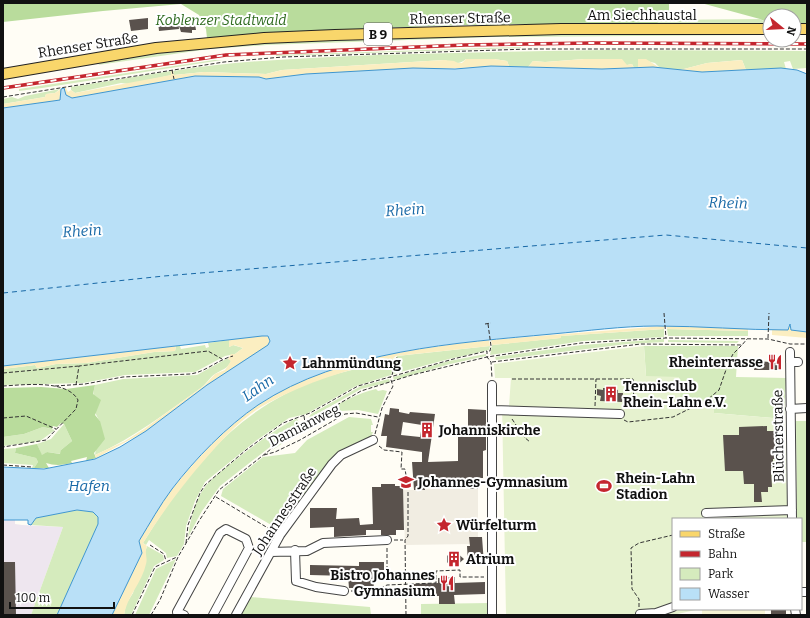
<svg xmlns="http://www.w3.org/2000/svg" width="810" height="618" font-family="Bitter,serif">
  <rect width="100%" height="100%" fill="#fffdf5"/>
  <path fill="#eee6ef" d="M3 520H15V524L22 525 63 527 31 615H3Z"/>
  <path fill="#f6f3d4" d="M702 609H765V615H702Z"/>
  <path fill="#d5ebbd" d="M760 19 768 24 657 26V20Z
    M770 32V35L492 37 267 45 209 49 98 65 107 59 137 54 243 43 475 34Z
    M521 47V48L276 56V55Z
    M611 50 807 51V68L793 69 790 61 784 62 786 69 746 70 742 60 707 63 680 70 660 68 655 63 638 59V67L634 68 632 64 627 65 584 59 545 62 533 61 528 67 509 66 507 61 494 59H466C459 66 452 62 444 60L282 70 266 74 204 72 174 75 173 71C241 60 309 58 378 55 456 53 534 51 611 50Z
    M214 60H222L42 88 19 91V89Z
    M171 71 172 75 129 84 121 83 75 93 71 90V87Z
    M60 89 55 93 46 94 45 97 3 104V99L12 97 18 99 25 96Z
    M664 329V337L583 341 490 355 492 345 560 338 561 336Z
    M667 329 748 331V336H668Z
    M664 339V342L627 344 496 360 495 357 582 345Z
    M229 340V347L233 345 243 348 235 354 225 356 195 372 125 375 83 383 3 385V369L35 365 37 368 56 364 86 363 154 352 175 351 176 346H180L181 349 205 345 206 348 209 347 208 343Z
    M668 340 739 341 737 343 668 342Z
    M490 346 489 350 449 359 393 374 397 356Z
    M644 346H738L736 377 786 378 784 419 714 413V404H680L646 376Z
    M486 354V356L450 364 394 380 393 377 449 361Z
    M396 358 391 375 356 386 306 414 289 418 257 440 205 482 195 501 186 526 184 544 177 556 167 558 166 553 149 540 146 545 143 543C188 470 236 409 320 379 345 370 372 367 396 358Z
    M226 359H230L231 361C227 370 222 369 215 374 210 377 207 383 202 387 167 412 134 438 95 455L100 421C92 411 92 397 95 385L123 379 197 375Z
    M389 379 390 382 361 389 308 419 311 414 361 386Z
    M376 389 378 391 383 390 387 391 378 414 358 410 340 411 301 431 271 451C299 429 341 397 376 389Z
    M349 417 371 419 373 425H371V432H373L371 437 349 448 280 530 221 496 223 489 263 457 295 453 307 440Z
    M297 419 299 422 298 425 220 486 202 511 188 537C190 521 195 500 205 487 213 475 284 421 297 419Z
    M796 421H807V542H801V519H797Z
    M64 424 72 441 61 450V454L47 452 42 456 37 444 51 439Z
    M43 427 55 430 40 441 3 446V437L24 434Z
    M16 448 15 453 36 458 38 462 34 468H32L33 465 3 463V449Z
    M77 510 93 512 98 517V524L57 615H31L63 527 31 525V522L36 518Z
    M147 546 163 555 164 560 154 566 131 615H124L126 604 133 593Z
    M176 559 149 615H135L156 569Z
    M250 597 370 607 371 615H240Z
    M489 603V615H421V604Z"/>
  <path fill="#b9dc9c" d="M3 3H669V19L658 20 657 26C507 20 357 28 207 38L206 29 199 15 181 4 103 11 3 22Z
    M701 3H807V24H794V16H770V24L760 19Z
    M95 385 93 394 101 400 95 415 100 421 105 439 94 453 96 458 86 461 87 457 71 461 72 463C63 465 55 466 46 463L49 468H34L38 462 36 458 15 453 16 448 37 444 42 455 47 452 60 454 61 450 72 441 64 424 61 423 57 427 53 426 52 429 43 427 24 434 3 437V388L41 387 66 389Z"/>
  <path fill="#fbeec1" d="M466 59H494L507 61 509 66 306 74 266 79 259 77 195 76 72 98 66 95 64 88H66L68 92 71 90 75 93 171 75V71H173L174 75 204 72 266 74 282 70 444 60 454 61 458 63H462Z
    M584 59H622L627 65 632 64 634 68 602 69 528 67 533 61 545 62Z
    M638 59H646L660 68 638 67Z
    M742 60 746 70 702 72 680 70 707 63Z
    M61 89 60 100 3 108V104L45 97 46 94 55 93Z
    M790 324 791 330 807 332V338L772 335V330H788Z
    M664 326V329L561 336V338L492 345 491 340Z
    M667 326 739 328 748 329V331L667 329Z
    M262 336 269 337V345L207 385 146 431 96 458 95 455 125 441 144 429 205 385 215 374 225 370 231 361 228 359 231 354H235L243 348 234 345 229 347V340Z
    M489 340 490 346 396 356 391 360C349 369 307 382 268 403 247 414 230 431 215 448 187 479 165 508 143 543L147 546C144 552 148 558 146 564 142 583 127 596 124 615H112L142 553 139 541C150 523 160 503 174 487 198 457 226 427 258 405 325 360 410 349 489 340Z
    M176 346 175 351 154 352 86 363 56 364 37 368 35 365 3 369V366Z"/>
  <path fill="#e6f2cf" d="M644 346 646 376 679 377 681 404H714V413L784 419 788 519H673V609H700L673 615H506L502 406H509L511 378H495L494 364Z"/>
  <path fill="#f1ede2" d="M470 479V489H478V537H470V544L405 545 403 490H424L425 480Z"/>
  <path fill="#b9e0f7" stroke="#3f96cf" d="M491 66 602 69 653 67 702 72 781 68 797 70 807 74V332L791 330 790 324 788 330C744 330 701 326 657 326 622 326 587 331 552 334 456 343 341 350 258 405 227 426 195 459 172 489 160 505 150 523 139 541L142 553 112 615H57L98 524V517L93 512 77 510 36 518 31 525 28 524V520H3V467L44 469 95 459 120 447 146 431 207 385 268 345 270 341 268 336H262L3 366V108L60 100 61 89 64 88 66 95 72 98 195 76 259 77 266 79 306 74 413 68 455 69Z"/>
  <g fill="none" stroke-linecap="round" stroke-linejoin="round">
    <path stroke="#1768a6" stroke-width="1" stroke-dasharray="5 4" stroke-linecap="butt" d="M3 293 164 276 666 235 807 248"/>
  </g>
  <path fill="#5a524d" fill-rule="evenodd" d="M148 18V29L131 31 129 20Z
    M178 20 179 29 159 31 158 22Z
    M195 24 196 30H192V33L181 32 179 26Z
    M776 358 782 361V370H754L755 361 772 362Z
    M603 388H612L618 390V393H623L622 402 600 401 601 396 597 395V389L603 390Z
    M390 408 399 409V412L409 414 410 412 435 414 428 462 458 461V432H468V409L486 410V450L483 451V478H478V489H470V479L425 480V490H414L412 462H422V452L386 447 387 436H381L385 414 389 415ZM403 422 422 425 420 437 401 435Z
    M767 426V431H775L776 459H773V468H771L772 487H768V492H761L762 502H754V484H744L743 471H725L723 435H739V427Z
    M381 484H395V486H403L404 530H396V535H381V530H366V535L334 537V527L310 528V508H337L336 519 359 518 360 525 373 524 372 487H381Z
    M469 537H482L484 564H468L467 546H470Z
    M451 552H456L464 559 456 566H450L447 562V556Z
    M3 562H15L16 615H3Z
    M359 562H384V570H372L374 588H349L348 576 310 575V565L359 566Z
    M455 577V583L485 582V594L454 595 455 604H439V596H414V584L438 583V578Z
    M771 609H786V615H771Z"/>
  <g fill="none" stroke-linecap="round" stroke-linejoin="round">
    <g stroke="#444" stroke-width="10">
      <path id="minor" d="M790 352 792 519
        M790 362H798
        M790 409 807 408
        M493 410 620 414
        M706 513 792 510
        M295 550 296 581 316 587 344 591
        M271 552 307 551 323 543 387 540
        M801 592H807
        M795 609 796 615
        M640 614 656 613 673 607
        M184 615 177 612 220 533 226 529 246 539 249 548 213 615
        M236 615 280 535 332 464 341 455 373 440
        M492 615V385"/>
    </g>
    <g stroke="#222" stroke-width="12">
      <path id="major" d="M794 29H807
        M3 74 156 48 264 38 335 35 561 29H770"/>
    </g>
    <path stroke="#333" stroke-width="1" stroke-dasharray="4 2" stroke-linecap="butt" d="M172 70 174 79
      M3 97 224 62 283 57 529 49H807
      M664 313 666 338
      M485 324 491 323
      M488 324 491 346 490 351H488
      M768 338 769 313
      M492 362 641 344 742 345 747 339
      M3 373 79 366
      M392 375 397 357
      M512 379H633L634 403
      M76 385 79 366 208 351 222 359
      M3 386C23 385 67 379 78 400L76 409 46 440 3 447
      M55 386 85 384 123 377 190 374C206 372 217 360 233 356
      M595 406 596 379
      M304 416 305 423
      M3 418 26 416 56 429
      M512 419 524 437 530 442
      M624 420 628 422 673 417 707 400 719 390 728 364 733 354 742 345
      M375 434 382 408 393 386 390 377
      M379 446 384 450 402 452 401 469H405L408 487
      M264 455 275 452 300 440 345 414 356 413 378 417
      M3 465 32 467
      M216 497 273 531
      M394 540H403
      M186 543 188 525 200 493 205 485 246 450 283 423 310 413 358 386 457 358 487 351V357L491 362 492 378
      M150 545 164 554 166 561
      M387 548V584
      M351 591H374L387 585 436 583V571L460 570V577H484
      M639 607V599L632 589 631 548 639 543 673 535
      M132 615 155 567 177 557
      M151 615 160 600 178 557 199 521 219 490 299 427 361 391 412 375 487 357 581 343 666 338 768 339 790 344H807
      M406 615 405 540 408 536V490"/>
    <use href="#minor" stroke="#fff" stroke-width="8"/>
    <use href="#major" stroke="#f9d66b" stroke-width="10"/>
    <g stroke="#c4262e" stroke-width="3.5">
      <path id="rail" d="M3 88 226 55 465 45 593 43 807 44"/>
    </g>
    <use href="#rail" stroke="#fff" stroke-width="2" stroke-dasharray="6" stroke-linecap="butt"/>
  </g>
  <defs>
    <g id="restaurant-bare" transform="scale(1.2)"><path d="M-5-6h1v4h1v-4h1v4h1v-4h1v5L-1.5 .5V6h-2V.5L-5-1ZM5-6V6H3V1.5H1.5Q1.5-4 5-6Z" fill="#c4262e" stroke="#fff" stroke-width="2.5" paint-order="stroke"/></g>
    <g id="sight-bare" transform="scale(1.2)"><path d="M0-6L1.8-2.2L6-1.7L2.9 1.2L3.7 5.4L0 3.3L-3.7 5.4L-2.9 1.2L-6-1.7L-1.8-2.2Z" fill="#c4262e" stroke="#fff" stroke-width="2.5" paint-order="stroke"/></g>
    <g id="building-bare" transform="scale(1.2)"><path d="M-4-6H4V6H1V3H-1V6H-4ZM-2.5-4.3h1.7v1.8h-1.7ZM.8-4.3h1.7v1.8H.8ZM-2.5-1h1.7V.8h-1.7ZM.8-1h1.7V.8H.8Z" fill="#c4262e" stroke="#fff" stroke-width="2.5" paint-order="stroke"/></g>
    <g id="school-bare" transform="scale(1.2)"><path d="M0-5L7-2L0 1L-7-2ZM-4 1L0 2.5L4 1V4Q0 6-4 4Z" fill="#c4262e" stroke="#fff" stroke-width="2.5" paint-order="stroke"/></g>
    <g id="stadium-bare" transform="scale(1.2)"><path d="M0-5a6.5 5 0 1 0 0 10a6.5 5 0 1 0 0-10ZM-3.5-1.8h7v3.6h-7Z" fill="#c4262e" stroke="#fff" stroke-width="2.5" paint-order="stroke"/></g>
  </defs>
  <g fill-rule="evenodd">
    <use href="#restaurant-bare" x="775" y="362"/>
    <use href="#sight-bare" x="290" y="363"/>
    <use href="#building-bare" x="611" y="394"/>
    <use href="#building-bare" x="427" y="430"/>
    <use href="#school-bare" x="406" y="482"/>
    <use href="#stadium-bare" x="604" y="486"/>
    <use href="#sight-bare" x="444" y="525"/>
    <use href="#building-bare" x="454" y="559"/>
    <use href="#restaurant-bare" x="447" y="583"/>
  </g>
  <g text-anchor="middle" stroke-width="4" stroke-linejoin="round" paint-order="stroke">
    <rect fill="#fff" stroke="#585858" stroke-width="1" x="364" y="23" width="28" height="22" rx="3"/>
    <g font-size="13" font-weight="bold" fill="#111">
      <text x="378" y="39">B 9</text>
    </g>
    <g font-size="14" fill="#111" stroke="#fff">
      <text x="642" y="20">Am Siechhaustal</text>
      <text transform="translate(460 18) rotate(-1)" y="5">Rhenser Straße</text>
      <text transform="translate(88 45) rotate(-9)" y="5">Rhenser Straße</text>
      <text transform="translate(304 425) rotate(-27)" y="5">Damianweg</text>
      <text transform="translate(778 436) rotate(-91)" y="5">Blücherstraße</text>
      <text transform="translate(284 511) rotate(-56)" y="5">Johannesstraße</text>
    </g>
    <g font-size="14" font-style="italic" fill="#2f6b1f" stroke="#fff">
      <text x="221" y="25">Koblenzer Stadtwald</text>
    </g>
    <g font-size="14" font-weight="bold" fill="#111" stroke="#fff" text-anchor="start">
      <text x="763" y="367" text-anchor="end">Rheinterrasse</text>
      <text x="302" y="368">Lahnmündung</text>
      <text x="623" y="391">Tennisclub<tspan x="623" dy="16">Rhein-Lahn e.V.</tspan></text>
      <text x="439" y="435">Johanniskirche</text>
      <text x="616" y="483">Rhein-Lahn<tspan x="616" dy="16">Stadion</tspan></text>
      <text x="418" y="487">Johannes-Gymnasium</text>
      <text x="456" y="530">Würfelturm</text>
      <text x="466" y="564">Atrium</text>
      <text x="435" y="580" text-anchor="end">Bistro Johannes<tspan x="435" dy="16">Gymnasium</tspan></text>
    </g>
    <g font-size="15" font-style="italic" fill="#1768a6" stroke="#fff">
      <text transform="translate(728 203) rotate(2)" y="5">Rhein</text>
      <text transform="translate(405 210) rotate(-4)" y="5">Rhein</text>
      <text transform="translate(82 231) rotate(-4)" y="5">Rhein</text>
      <text transform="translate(258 388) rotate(-35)" y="5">Lahn</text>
      <text x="89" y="491">Hafen</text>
    </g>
  </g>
  <rect width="810" height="618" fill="none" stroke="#111111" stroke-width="8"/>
  <rect x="672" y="518" width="130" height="92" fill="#ffffff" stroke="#a0a0a0"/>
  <rect x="680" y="531" width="20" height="6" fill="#f9d66b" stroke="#a0a0a0"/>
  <text x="708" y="538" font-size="12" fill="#111111">Straße</text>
  <rect x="680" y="551" width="20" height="6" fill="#c4262e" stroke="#a0a0a0"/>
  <text x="708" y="558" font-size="12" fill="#111111">Bahn</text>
  <rect x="680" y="568" width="20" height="12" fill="#d5ebbd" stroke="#a0a0a0"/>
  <text x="708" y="578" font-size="12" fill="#111111">Park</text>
  <rect x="680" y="588" width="20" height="12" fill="#b9e0f7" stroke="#a0a0a0"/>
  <text x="708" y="598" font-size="12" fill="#111111">Wasser</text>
  <g transform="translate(782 28) rotate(108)"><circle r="19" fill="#ffffff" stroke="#a0a0a0"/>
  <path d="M0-3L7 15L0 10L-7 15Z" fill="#c4262e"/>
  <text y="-6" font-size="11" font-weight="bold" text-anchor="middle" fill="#111111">N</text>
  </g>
  <path d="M10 602v6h104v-6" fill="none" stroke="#111111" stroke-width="2"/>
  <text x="16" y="602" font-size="12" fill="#111111" stroke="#ffffff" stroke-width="3" paint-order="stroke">100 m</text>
</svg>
